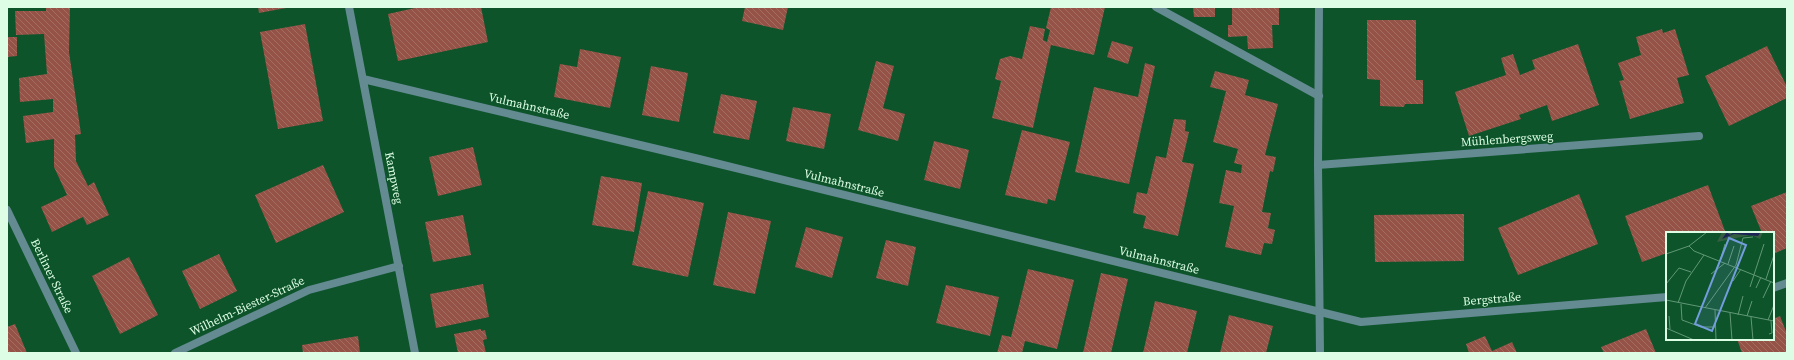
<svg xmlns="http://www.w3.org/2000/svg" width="1794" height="360" font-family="'Source Serif 4',serif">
  <defs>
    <pattern id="building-back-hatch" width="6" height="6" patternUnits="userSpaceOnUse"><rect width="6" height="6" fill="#945346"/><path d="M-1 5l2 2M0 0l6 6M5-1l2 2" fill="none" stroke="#a36d61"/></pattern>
  </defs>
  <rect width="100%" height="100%" fill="#0d542b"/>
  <path fill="url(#building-back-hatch)" d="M46 7H70L69 52 81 134 75 135 76 161 88 186 94 182 109 215 87 225 83 217 52 232 41 207 67 195 54 167V139L26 143 23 116 53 112V99L20 102 19 78 47 74 44 34 16 35 15 11H46Z
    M258 7H286V8L259 13Z
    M419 7H481L488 42 398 61 388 14Z
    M745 7H788L783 30 742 21Z
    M1051 7H1105L1094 55 1051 45 1033 128 992 118 1001 81 995 79 1000 59 1010 56 1022 59 1030 26 1045 29 1043 40 1047 42 1050 30 1046 28Z
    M1193 7H1215V17H1194Z
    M1232 7H1279V25H1272L1273 48 1248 49 1247 36 1228 37V25H1232Z
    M1367 20H1416V80H1423V104H1405L1404 107 1380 106V80L1367 79Z
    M305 24 323 121 278 129 260 32Z
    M1662 29 1663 33 1675 29 1689 75 1677 78 1684 103 1630 119 1620 83 1619 81 1624 80 1618 63 1641 55 1636 37Z
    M7 37H17V56L7 57Z
    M1112 41 1133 47 1128 64 1107 57Z
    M1578 44 1599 105 1552 121 1547 105 1519 115 1521 119 1469 136 1455 92 1506 75 1501 58 1513 54 1520 75 1535 69 1532 60Z
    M1767 46 1787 87V98L1729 126 1705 76Z
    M580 49 621 57 610 108 554 97 560 64 577 67Z
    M876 61 894 66 883 108 905 114 898 141 858 130Z
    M1145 63 1155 66 1129 184 1075 172 1094 87 1138 97Z
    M651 66 688 73 679 122 642 115Z
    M1215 71 1249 80 1245 95 1278 104 1265 155 1276 157 1273 172 1270 171 1262 212 1271 213 1268 228 1275 230 1272 244 1264 243 1261 255 1225 247 1234 206 1219 203 1226 170 1241 173 1242 165 1234 163 1238 149 1213 142 1226 91 1210 87Z
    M721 94 757 101 749 140 713 133Z
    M793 107 831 114 824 149 786 141Z
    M1174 119 1186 120 1185 131 1189 132 1182 162 1194 164 1178 236 1143 228 1146 216 1133 213 1137 192 1147 194 1156 156 1166 158Z
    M1022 130 1070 142 1055 201 1048 199 1047 204 1005 195Z
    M934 141 969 150 960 189 924 180Z
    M473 147 482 185 438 196 429 157Z
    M323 165 344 212 276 243 255 195Z
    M601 176 642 183 634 232 592 225Z
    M1708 185 1725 231 1720 233H1667V253L1642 262 1625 216Z
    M648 191 704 203 688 277 632 265Z
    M1787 192V248L1773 254V233H1762L1751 206Z
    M1579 194 1598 244 1518 275 1498 228Z
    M728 212 771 221 755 294 713 285Z
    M1464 214V261L1375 262 1374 215Z
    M463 215 471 255 433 262 425 222Z
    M806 227 843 237 832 278 795 267Z
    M886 240 916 247 908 286 876 278Z
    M219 254 237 291 200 309 182 271Z
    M129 257 158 315 120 334 92 276Z
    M1028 269 1074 280 1057 349 1025 341 1022 353H997L1002 335 1011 337Z
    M1101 273 1128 279 1111 353H1083Z
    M483 284 489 317 436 328 430 294Z
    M946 285 999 297 990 336 936 323Z
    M1155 301 1197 311 1187 353H1143Z
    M1229 315 1273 326 1266 353H1220Z
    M1780 316 1787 334V353H1742L1737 339H1773V319Z
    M15 324 27 353H7V327Z
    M481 329V331L485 330 487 339 483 340 486 353H458L454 334Z
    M1646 329 1656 353H1604L1601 347Z
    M358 336 360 353H303L302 345Z
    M1485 336 1492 351 1512 342 1517 353H1469L1466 344Z"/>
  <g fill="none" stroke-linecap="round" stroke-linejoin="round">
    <path stroke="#648a92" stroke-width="8" d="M1156 7 1319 96
      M1318 165 1699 136"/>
    <path stroke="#648a92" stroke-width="8" d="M349 7 415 353
      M363 79 699 159 1361 322 1667 297
      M7 210 76 353
      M1773 288 1787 283
      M175 353 309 290 399 266"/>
    <path stroke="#648a92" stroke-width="8" d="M1319 7 1318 165 1320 353"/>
  </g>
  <g text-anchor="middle" stroke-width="3" stroke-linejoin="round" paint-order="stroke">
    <g font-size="12" fill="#ddfee4" stroke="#0d542b">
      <text transform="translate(529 106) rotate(13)" y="4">Vulmahnstraße</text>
      <text transform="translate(1507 139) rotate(-4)" y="4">Mühlenbergsweg</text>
      <text transform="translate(394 178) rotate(79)" y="4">Kampweg</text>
      <text transform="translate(844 183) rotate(14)" y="4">Vulmahnstraße</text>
      <text transform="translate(1159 260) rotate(14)" y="4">Vulmahnstraße</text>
      <text transform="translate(52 276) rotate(64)" y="4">Berliner Straße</text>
      <text transform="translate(1492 299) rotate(-5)" y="4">Bergstraße</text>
      <text transform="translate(247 306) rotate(-25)" y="4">Wilhelm-Biester-Straße</text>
    </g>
  </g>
  <g transform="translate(1666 232)">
    <rect width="108" height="108" fill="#0d542b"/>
    <path d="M56 0H97L94 7 85 3 51 10Z" fill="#355f41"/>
    <path d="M61 0 64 3 68 0 94 1 92 4 68 2 56 7Z" fill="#1b2455"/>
    <path fill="none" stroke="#609875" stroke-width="1" d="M23 14 28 19 108 51M0 22 23 14 41 0M54 29 59 12M62 32 68 14M45 42 59 31M100 47 108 23M67 49 75 37M0 52 13 36 25 40M84 55 98 12M90 56 95 45M97 66 105 49M0 68 108 89M12 71 20 49 38 23M15 72 16 88 35 95H49M39 76 70 33 77 6 87 5M49 78 50 108M64 81 66 108M72 83 77 64M3 84 4 97M81 84 86 69M85 85 87 108M102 88 108 73M0 96 28 108M103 102 106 101 105 89"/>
    <path fill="#739ddd" fill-opacity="0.15" stroke="#739ddd" stroke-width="2" d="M63 6 80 13 46 99 29 92Z"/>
    <rect width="108" height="108" fill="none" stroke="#ddfee4" stroke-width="2"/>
  </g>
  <rect width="1794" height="360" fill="none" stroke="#ddfee4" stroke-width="16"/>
</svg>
